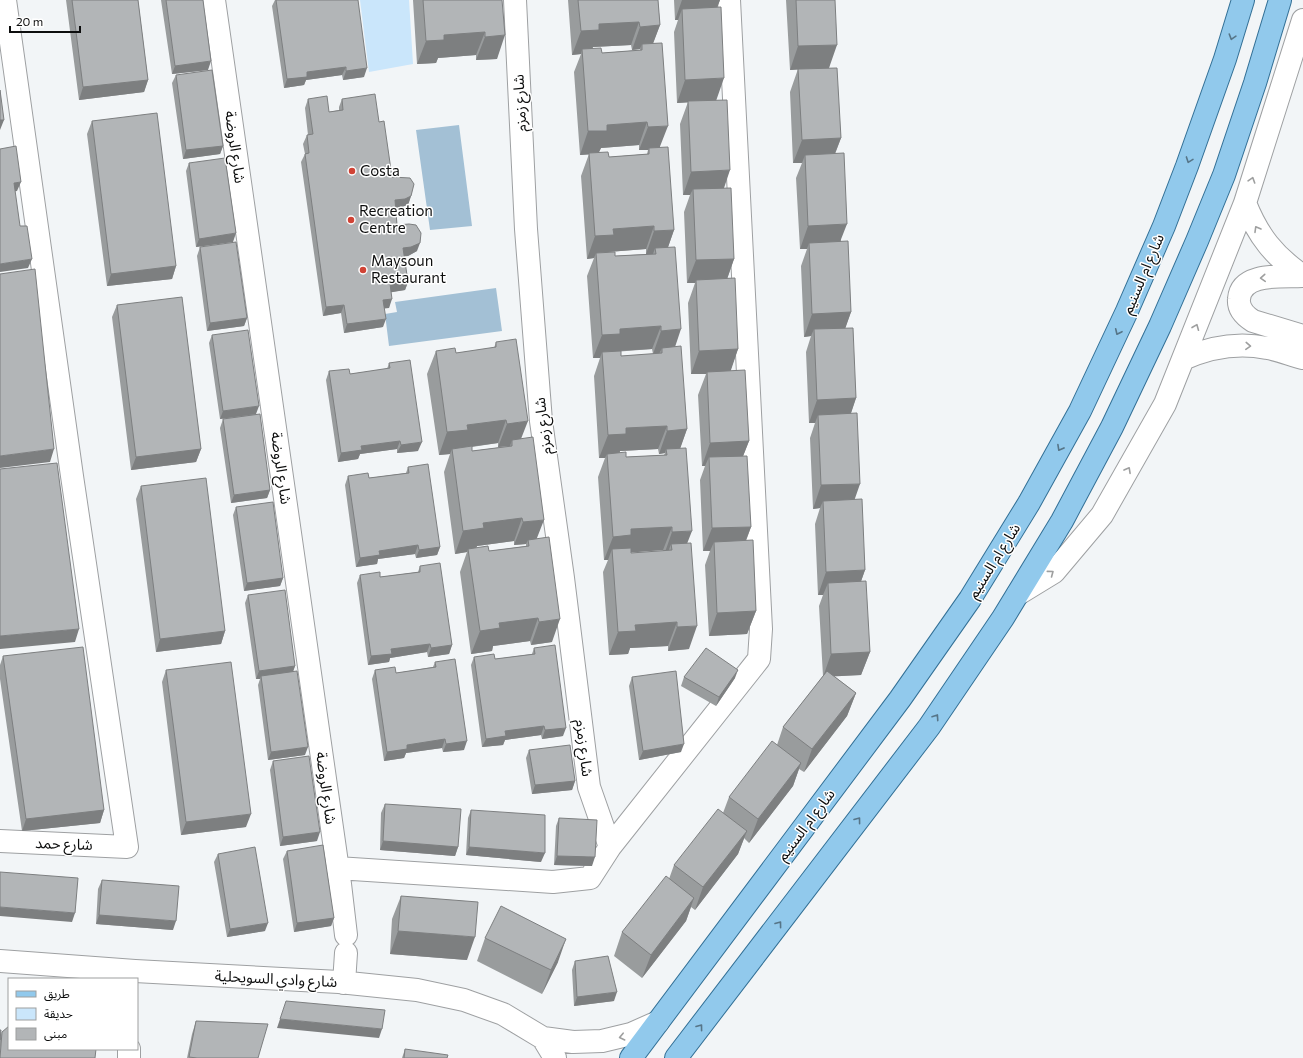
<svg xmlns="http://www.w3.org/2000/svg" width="1303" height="1058" font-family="Commissioner,'Noto Sans Arabic',sans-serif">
  <rect width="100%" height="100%" fill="#f2f5f7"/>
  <path fill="#cae6fb" d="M360 0H409L413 64 369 72Z"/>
  <path fill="#a3c0d5" d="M459 125 472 226 430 230 416 130Z
    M496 288 502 331 389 346 385 314 397 312 395 302Z"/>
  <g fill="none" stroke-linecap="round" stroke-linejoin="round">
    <g stroke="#9ea0a2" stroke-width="24">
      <path id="minor" d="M214 0 340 884 346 935
        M515 0 526 229 541 421 563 578 589 787 610 847
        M1245 203C1258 236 1274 256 1303 276
        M1302 276C1282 277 1241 272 1239 299 1238 309 1245 316 1253 321L1303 336
        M1183 359C1210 347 1238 342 1267 348 1279 350 1291 355 1303 358
        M1018 594 1054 572 1102 515 1165 404 1245 203 1303 20
        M0 841 127 847 72 476 5 0
        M337 868 553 882 590 878 610 847 759 659 761 629 729 0
        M0 961 135 971 339 982 417 990 464 1000 503 1014 543 1038 573 1042 602 1041 631 1034 658 1022
        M344 983 346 953
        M543 1038 555 1058
        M129 1058V1049"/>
    </g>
    <g stroke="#337096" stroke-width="24">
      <path id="major" d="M631 1058 900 699 970 599 1029 503 1080 411 1127 311 1164 226 1187 166 1225 59 1243 0
        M676 1058 929 727 1003 618 1062 521 1112 427 1160 326 1197 241 1224 175 1255 83 1280 0"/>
    </g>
    <use href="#minor" stroke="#fff" stroke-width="22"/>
    <use href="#major" stroke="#91c9ec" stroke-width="22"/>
  </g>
  <path fill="#999c9d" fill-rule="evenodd" d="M66 0H138L148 80 144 92 79 100Z
    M161 0H203L208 70 172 74Z
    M275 0H358L364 77 343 80 342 75 306 80 304 85 284 88 272 6Z
    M413 0H502L497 59 476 60V55L438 58 436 63 417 64Z
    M568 0H658L660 25 653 43 660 148 674 230 668 247 675 347 687 429 680 448 687 543 689 649 668 651V646L630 648 628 654 609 655 603 572 608 560H604L598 477 605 458H599L594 376 600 358H593L587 276 594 258 587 259 581 176 589 154 580 155 574 72 581 54 572 55ZM631 45 632 50 640 49V50L602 53 592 48 593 47ZM639 145V150H648L647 154 609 157 599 152 601 148ZM646 249V254L615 256 607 252ZM652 349 653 354 621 356 614 352ZM658 449 659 454 665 453 664 455 626 457 620 453V451ZM663 550V551L631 553V552Z
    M674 0H720L717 7 716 100 724 188 734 259 727 279 738 349 730 371 749 441 743 456 751 527 746 541 756 611 747 634 709 636 705 565 710 551H703L700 480 705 466H702L698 395 706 374H691L688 303 695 283H687L684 212 690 195H683L680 124 688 102 677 103 674 32 678 20H675Z
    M786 0H835L829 68 841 138 835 154 841 241 851 312 845 328 856 398 851 413 854 499 865 570 861 581 870 652 861 675 834 676 856 693 847 716 804 772 799 769 793 786 749 843 744 838 738 854 695 910 691 907 686 921 642 978 614 956 622 932 669 879 674 865 723 813 729 797 777 745 783 727 823 676 819 606 823 595H818L815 524 820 508 813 509 810 438 815 423H809L806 352 811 336 804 337 801 266 807 249H800L796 178 802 163H793L790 92 798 69 790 70Z
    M176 75 223 146 220 154 183 159 172 83Z
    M308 99 329 112 339 110V107L342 99 379 122 392 177 411 196 408 205 401 207 396 208 397 225 417 251 408 256H404L408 282 405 290 391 292 389 308H384L383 327 344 333 341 313 323 316 301 162 305 154 303 144 307 135H308L305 108Z
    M92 121 176 266 172 279 107 286 87 134Z
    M189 163 233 242 196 247 186 171Z
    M200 247 247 318 244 326 207 331 197 256Z
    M117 305 201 449 196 462 131 470 112 317Z
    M212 335 256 414 270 490 267 498 231 503 220 428 223 419 245 416 220 419 209 343Z
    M496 342 521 439 552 642 531 645 530 641 493 646 492 651 471 654 460 572 467 552 455 554 444 472 450 454 439 455 427 374 436 351 456 353 494 348ZM498 443V447L510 446 472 451V447ZM514 541V545L526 544V546L489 551 476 548 477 546Z
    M389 363 418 451 397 453V449L360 454 358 459 338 462 326 380 329 371 350 374 387 369Z
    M408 467 440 547 437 555 416 558 415 554 378 559 377 564 356 567 345 485 348 476 369 478 406 473Z
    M141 486 225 631 221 644 156 652 136 499Z
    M236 507 283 578 280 586 244 591 233 515Z
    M420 566 452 645 449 654 428 657 427 652 390 658 389 662 368 665 357 583 360 575 380 577 418 572Z
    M248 595 295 666 293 672 305 755 268 760 258 685 260 679H256L245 603Z
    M534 648 563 736 542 739 541 735 505 740 503 745 482 747 471 665 474 657 495 659 532 654Z
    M3 656 104 810 100 823 22 831 0 679V665Z
    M435 662 464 750 443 752 442 748 406 753 404 758 384 761 372 679 375 670 396 673 433 667Z
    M166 670 246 827 181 835 162 682Z
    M632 677 681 752 639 760 629 686Z
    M684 677 735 678 716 706 681 686Z
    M529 750 575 781 572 790 532 794 526 758Z
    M273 761 317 841 280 846 270 770Z
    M385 804 458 847 455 856 380 850 381 813Z
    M471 810 541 862 466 855 468 818Z
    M559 818 592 866 554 865 556 826Z
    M287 851 334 918 331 926 294 932 283 859Z
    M218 854 265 931 227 937 214 862Z
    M102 880 173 930 96 924 98 889Z
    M401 896 467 960 390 954 392 919Z
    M485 938 558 962 542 994 477 961Z
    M575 961 614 1001 574 1006 572 970Z
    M196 1021 258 1058H187L192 1034Z
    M0 1030V1038L2 1032 0 1058Z
    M405 1049 447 1058H402Z"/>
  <path fill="#7d7f80" d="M682 0H720L713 19 682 9 678 20H675Z
    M639 22 631 45 593 47 591 53 582 49 581 54 572 55 581 31 599 24Z
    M660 25 651 49 642 44 640 49 632 50 640 27Z
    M485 32 476 55 438 58 436 63 417 64 426 41 444 35Z
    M505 35 497 59 476 60 485 37Z
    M837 45 829 68 790 70 798 46Z
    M211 61 208 70 172 74 175 66Z
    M346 67 342 75 306 80 304 85 284 88 287 79 307 72Z
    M367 68 364 77 343 80 346 71Z
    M724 78 716 101 677 103 685 80Z
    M148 80 144 92 79 100 83 87Z
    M0 120H4L0 130Z
    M647 122 639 145 601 148 598 154 580 155 588 131 607 125Z
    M668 126 659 149 649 148 648 150H639L648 127Z
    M841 138 832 161 805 155 802 163H793L802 140Z
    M223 146 220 154 183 159 186 150Z
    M730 170 722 194 693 189 690 195H683L691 172Z
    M21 182 17 191 11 192 14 183Z
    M411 196 408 205 401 207 392 209 395 200Z
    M847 224 838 247 809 243 807 249H800L808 226Z
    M654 226 646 249 596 253 594 258 587 259 595 236 613 229Z
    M674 230 666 253 655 248 653 254H646L654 231Z
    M236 233 233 242 196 247 199 239Z
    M420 243 417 251 408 256 400 257 403 248Z
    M32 259 28 268 0 272V264Z
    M734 259 726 282 696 280 695 283H687L696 260Z
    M176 266 172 279 107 286 111 274Z
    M408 282 405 290 387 293 390 284Z
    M392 299 389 308 380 309 383 300Z
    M344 305 341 313 323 316 326 307Z
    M851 312 843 335 814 329 811 336 804 337 812 314Z
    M247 318 244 326 207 331 210 323Z
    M386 319 383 327 344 333 347 324Z
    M661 326 652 349 602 352 600 358H593L602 335 620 329Z
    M681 329 673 353 662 348 659 354H653L661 331Z
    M738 349 730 373 707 372 706 374H691L699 351Z
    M856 398 848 422 818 415 815 423H809L817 400Z
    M259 406 256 414 220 419 223 411Z
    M506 420 498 443 461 448 452 449 450 454 439 455 447 432 467 425Z
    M528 421 519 444 512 440 510 446 498 447 507 424Z
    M667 426 658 449 620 451 618 457 607 454 605 458H599L608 435 626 428Z
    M687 429 679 452 666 449 665 453 659 454 667 431Z
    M400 441 397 449 360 454 358 459 338 462 341 453 361 446Z
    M749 441 740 464 709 457 705 466H702L710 443Z
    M422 442 418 451 397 453 401 445Z
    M54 449 50 462 0 468V456Z
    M201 449 196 462 131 470 136 457Z
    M860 484 852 507 823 501 820 508 813 509 821 485Z
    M270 490 267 498 231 503 234 495Z
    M522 518 514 541 477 546 475 551 468 549 467 552 455 554 463 531 483 523Z
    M544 520 535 543 528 540 526 544 514 545 523 522Z
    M672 527 663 550 625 553 612 549 608 560H604L613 537 631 529Z
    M751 527 742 550 714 542 710 551H703L712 528Z
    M692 531 683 554 672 550 671 544 667 555H664L672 532Z
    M418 545 415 554 378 559 377 564 356 567 360 558 379 551Z
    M440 547 437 555 416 558 419 550Z
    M865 570 857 593 828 583 823 595H818L826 572Z
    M283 578 280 586 244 591 247 583Z
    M756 611 747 634 709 636 717 613Z
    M538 618 530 641 493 646 492 651 471 654 480 631 499 623Z
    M560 619 552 642 531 645 539 622Z
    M677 622 668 646 630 648 628 654 609 655 618 632 635 625Z
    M697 626 689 649 668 651 677 627Z
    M79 629 75 642 0 649V636Z
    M225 631 221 644 156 652 160 639Z
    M430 644 427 652 390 658 389 662 368 665 371 656 391 649Z
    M452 645 449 654 428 657 431 648Z
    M870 652 861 675 823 677 831 654Z
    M295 666 292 674 261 676 260 679H256L259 671Z
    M738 670 735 678 716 706 719 697Z
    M856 693 847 716 804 772 812 749Z
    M544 726 541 735 505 740 503 745 482 747 486 739 505 731Z
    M566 728 563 736 542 739 545 730Z
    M445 739 442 748 406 753 404 758 384 761 387 752 407 745Z
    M467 741 464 750 443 752 446 744Z
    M684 744 681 752 639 760 643 751Z
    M308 747 305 755 268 760 271 752Z
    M801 763 793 786 749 843 758 819Z
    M575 781 572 790 532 794 535 785Z
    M104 810 100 823 22 831 26 819Z
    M251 814 246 827 181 835 186 822Z
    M747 831 738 854 695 910 703 887Z
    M320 832 317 841 280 846 283 837Z
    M383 841 458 847 455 856 380 850Z
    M469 847 545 853 541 862 466 855Z
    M557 856 595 857 592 866 554 865Z
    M694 898 686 921 642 978 651 955Z
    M0 907 75 913 72 922 0 916Z
    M99 915 176 921 173 930 96 924Z
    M334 918 331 926 294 932 297 923Z
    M268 923 265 931 227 937 230 929Z
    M398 931 475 937 467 960 390 954Z
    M566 939 558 962 542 994 551 970Z
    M617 992 614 1001 574 1006 577 997Z
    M280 1019 382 1029 379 1038 277 1028Z"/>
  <path fill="#b2b5b7" stroke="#7d7f80" d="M72 0H138L148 80 83 87Z
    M166 0H203L211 61 175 66Z
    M276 0H358L367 68 346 71V67L307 72V77L287 79Z
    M423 0H502L505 35 485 37V32L444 35V40L426 41Z
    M578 0H658L660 25 640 27 639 22 599 24V30L581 31Z
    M796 0H835L837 45 798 46Z
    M721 7 724 78 685 80 682 9Z
    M662 43 668 126 648 127 647 122 607 125V131H588L582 49 601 48 602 53 642 50V44Z
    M837 68 841 138 802 140 798 69Z
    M212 70 223 146 186 150 176 75Z
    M0 90 4 120H0Z
    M375 94 379 122 384 121 392 177 410 178 414 184 411 196 405 199 395 200 397 225 409 224 416 225 421 233 420 243 411 247 403 248 408 282 390 284 392 299 383 300 386 319 347 324 344 305 326 307 305 154 309 153 307 135 313 134 308 99 327 96 329 112 343 110 342 99Z
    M727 100 730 170 691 172 688 101Z
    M157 113 176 266 111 274 92 121Z
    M16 146 21 182 14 183 20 226H27L32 259 0 264V149Z
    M668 147 674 230 654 231V226L613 229 614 235 595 236 589 153 608 152 609 157 649 154V148Z
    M844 153 847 224 808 226 805 155Z
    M225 158 236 233 199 239 189 163Z
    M731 188 734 259 696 260 693 189Z
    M848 241 851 312 812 314 809 243Z
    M236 242 247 318 210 323 200 247Z
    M675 247 681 329 661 331V326L620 329V334L602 335 596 253 615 252V256L656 254 655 248Z
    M35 269 54 449 0 456V274Z
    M735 278 738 349 699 351 696 280Z
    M182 297 201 449 136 457 117 305Z
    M853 328 856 398 817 400 814 329Z
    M248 330 259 406 223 411 212 335Z
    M516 339 528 421 507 424 506 420 467 425 468 430 447 432 436 351 455 348 456 353 496 347V342Z
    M681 346 687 429 667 431V426L626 428V434L608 435 602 352 621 351V356L662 353V348Z
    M410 360 422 442 401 445 400 441 361 446 362 450 341 453 329 371 349 369 350 374 390 368 389 363Z
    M745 370 749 441 710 443 707 372Z
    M857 413 860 484 821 485 818 415Z
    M260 414 270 490 234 495 223 419Z
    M533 437 544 520 523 522 522 518 483 523 484 528 463 531 452 449 472 446V451L512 446V440Z
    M686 448 692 531 672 532V527L631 529V535L613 537 607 454 626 452V457L667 455 666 449Z
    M747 456 751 527 712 528 709 457Z
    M57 463 79 629 0 636V469Z
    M428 464 440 547 419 550 418 545 379 551 380 555 360 558 348 476 368 473 369 478 409 473 408 467Z
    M206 478 225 631 160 639 141 486Z
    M862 499 865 570 826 572 823 501Z
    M273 502 283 578 247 583 236 507Z
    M549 537 560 619 539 622 538 618 499 623 500 628 480 631 468 549 488 546 489 551 529 546 528 540Z
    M753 540 756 611 717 613 714 542Z
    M691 543 697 626 677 627V622L635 625 636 631 618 632 612 549 631 548V553L672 550 671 544Z
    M440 563 452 645 431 648 430 644 391 649 392 654 371 656 360 575 380 572V577L420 572V566Z
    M866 581 870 652 831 654 828 583Z
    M285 590 295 666 259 671 248 595Z
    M555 645 566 728 545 730 544 726 505 731 506 736 486 739 474 657 494 654 495 659 535 654 534 648Z
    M83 647 104 810 26 819 3 656Z
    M706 648 738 670 719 697 684 677Z
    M455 659 467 741 446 744 445 739 407 745V749L387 752 375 670 395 667 396 673 436 667 435 662Z
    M231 662 251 814 186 822 166 670Z
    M297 671 308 747 271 752 261 676Z
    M676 671 684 744 643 751 632 677Z
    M827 671 856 693 812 749 783 727Z
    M772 741 801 763 758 819 729 797Z
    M570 745 575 781 535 785 529 750Z
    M309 756 320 832 283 837 273 761Z
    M385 804 461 809 458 847 383 841Z
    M718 809 747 831 703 887 674 865Z
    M471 810 545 815V853L469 847Z
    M559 818 597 820 595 857 557 856Z
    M323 845 334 918 297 923 287 851Z
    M255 847 268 923 230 929 218 854Z
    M0 872 78 878 75 913 0 907Z
    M666 876 694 898 651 955 622 932Z
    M102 880 179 886 176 921 99 915Z
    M401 896 478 902 475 937 398 931Z
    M501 906 566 939 551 970 485 938Z
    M608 956 617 992 577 997 575 961Z
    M286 1001 385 1010 382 1029 280 1019Z
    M196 1021 268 1024 258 1058H197L189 1057Z
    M9 1026V1049H96L95 1058H0L2 1032Z
    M0 1030H1L0 1040Z
    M405 1049 448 1055 447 1058H404Z"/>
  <defs><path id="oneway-chevron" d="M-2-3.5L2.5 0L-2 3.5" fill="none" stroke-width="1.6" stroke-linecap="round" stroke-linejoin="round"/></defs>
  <g stroke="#567588">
    <use href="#oneway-chevron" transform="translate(1232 37) rotate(107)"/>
    <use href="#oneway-chevron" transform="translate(1189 160) rotate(110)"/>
    <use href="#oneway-chevron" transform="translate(1118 332) rotate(115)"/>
    <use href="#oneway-chevron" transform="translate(1060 448) rotate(119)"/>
    <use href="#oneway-chevron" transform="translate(936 717) rotate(-56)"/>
    <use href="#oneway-chevron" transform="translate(858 820) rotate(-53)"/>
    <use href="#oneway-chevron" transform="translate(779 924) rotate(-53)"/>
    <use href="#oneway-chevron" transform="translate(700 1027) rotate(-53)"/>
  </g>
  <g stroke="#9e9f9f">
    <use href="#oneway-chevron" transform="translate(1252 180) rotate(-72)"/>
    <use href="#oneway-chevron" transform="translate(1257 229) rotate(-120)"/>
    <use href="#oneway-chevron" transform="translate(1263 278) rotate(176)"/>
    <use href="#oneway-chevron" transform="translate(1196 327) rotate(-68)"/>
    <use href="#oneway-chevron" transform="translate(1248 346) rotate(3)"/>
    <use href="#oneway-chevron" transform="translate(1128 470) rotate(-61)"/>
    <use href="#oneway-chevron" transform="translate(1051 573) rotate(-37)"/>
    <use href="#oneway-chevron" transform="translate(622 1037) rotate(167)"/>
  </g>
  <g fill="#d04335" stroke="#fff" stroke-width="1.5">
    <circle cx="352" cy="171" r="4"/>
    <circle cx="351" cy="220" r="4"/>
    <circle cx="363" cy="270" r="4"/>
  </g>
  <g text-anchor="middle" stroke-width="3" stroke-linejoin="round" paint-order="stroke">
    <g font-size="15" fill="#0d0e0e" stroke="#fff">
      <text transform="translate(520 103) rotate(-93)" y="5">شارع زمزم</text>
      <text transform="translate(235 147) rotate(82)" y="5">شارع الروضة</text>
      <text transform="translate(1143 274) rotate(-67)" y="5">شارع ام السنيم</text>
      <text transform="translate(543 426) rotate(-97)" y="5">شارع زمزم</text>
      <text transform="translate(281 468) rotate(82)" y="5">شارع الروضة</text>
      <text transform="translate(994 561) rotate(-58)" y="5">شارع ام السنيم</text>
      <text transform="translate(584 748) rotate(83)" y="5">شارع زمزم</text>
      <text transform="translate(326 788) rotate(82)" y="5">شارع الروضة</text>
      <text transform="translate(806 825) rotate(-53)" y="5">شارع ام السنيم</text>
      <text transform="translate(64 844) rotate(2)" y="5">شارع حمد</text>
      <text transform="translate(276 979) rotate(3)" y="5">شارع وادي السويحلية</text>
    </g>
    <g font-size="15" fill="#0d0e0e" stroke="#fff" text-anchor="start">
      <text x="360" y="176">Costa</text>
      <text x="359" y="216">Recreation<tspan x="359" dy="17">Centre</tspan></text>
      <text x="371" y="266">Maysoun<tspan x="371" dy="17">Restaurant</tspan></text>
    </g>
  </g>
  <rect x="8" y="978" width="130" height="72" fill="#ffffff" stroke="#9e9f9f"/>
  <rect x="16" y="991" width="20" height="6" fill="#91c9ec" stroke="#9e9f9f"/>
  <text x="44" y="998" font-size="12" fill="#0d0e0e">طريق</text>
  <rect x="16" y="1008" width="20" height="12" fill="#cae6fb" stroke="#9e9f9f"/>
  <text x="44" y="1018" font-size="12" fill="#0d0e0e">حديقة</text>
  <rect x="16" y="1028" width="20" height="12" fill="#b2b5b7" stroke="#9e9f9f"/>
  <text x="44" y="1038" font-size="12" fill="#0d0e0e">مبنى</text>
  <path d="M10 26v6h70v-6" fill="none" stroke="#0d0e0e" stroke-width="2"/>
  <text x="16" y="26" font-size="12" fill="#0d0e0e" stroke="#ffffff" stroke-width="3" paint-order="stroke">20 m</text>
</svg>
